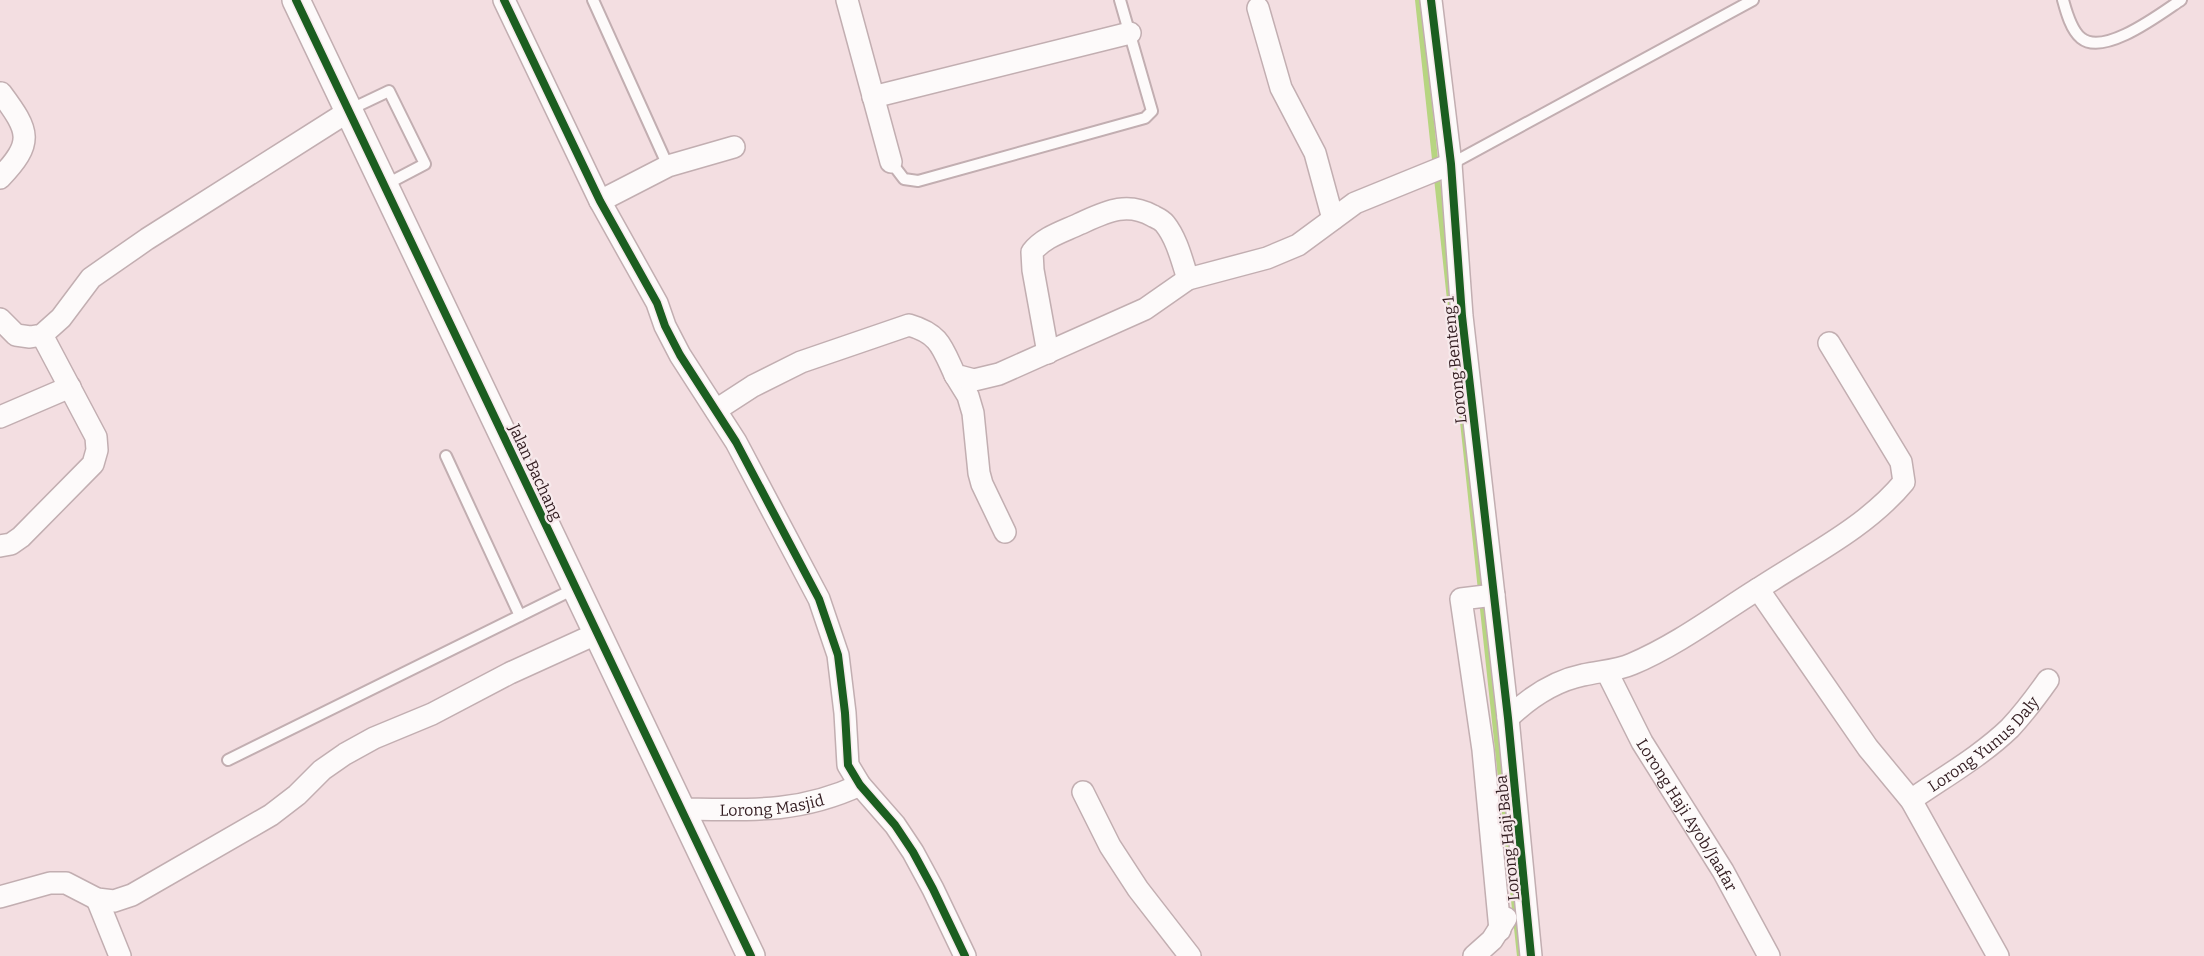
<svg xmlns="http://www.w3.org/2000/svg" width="2204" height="956" font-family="Bitter,serif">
  <rect width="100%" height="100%" fill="#f3dee1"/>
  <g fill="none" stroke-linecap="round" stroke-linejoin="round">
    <path stroke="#b7d581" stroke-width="6" d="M1418 0 1520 956"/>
    <g stroke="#c2aeb1" stroke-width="14">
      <path id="service" d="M593 0 668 166
        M2063 0C2066 11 2071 30 2081 38 2104 57 2160 14 2181 0
        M349 110 389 91 425 164 385 185
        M891 162 904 179 918 181 1145 118 1152 111 1120 0
        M1451 164 1753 0
        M446 456 520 616
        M228 760 576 588"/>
    </g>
    <g stroke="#c2aeb1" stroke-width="24">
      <g id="minor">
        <path d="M504 0 600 201 657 303 665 326 680 355 736 442 819 599 838 655 845 713 848 765 860 785 895 825 913 852 933 889 965 956"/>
        <path d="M847 0 891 162"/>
        <path d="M1431 0 1451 164 1462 316 1508 718 1531 956"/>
        <path d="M1258 8 1281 88 1315 153 1333 219"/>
        <path d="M873 97 1130 33"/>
        <path d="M0 178C34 142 30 132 1 93"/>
        <path d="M600 201 668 166 734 147"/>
        <path d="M0 319 16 335 30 337 42 335 61 318 91 278 147 239 349 111"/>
        <path d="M1048 353 1033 270 1032 252C1044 237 1062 232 1079 224 1106 212 1126 201 1153 216 1157 218 1162 220 1165 224 1177 239 1182 261 1188 279"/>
        <path d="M955 375 968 396 973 413 979 473 982 484 1005 532"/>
        <path d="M716 410 753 386 801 362 909 325C940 334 942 347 955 375L974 380 999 374 1145 309 1188 279 1267 258 1298 245 1355 203 1451 164"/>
        <path d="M0 417 70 387"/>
        <path d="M0 546 11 544 21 537 93 464 97 450 96 437 42 335"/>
        <path d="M1758 589C1808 556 1866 528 1904 482L1901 462 1829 343"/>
        <path d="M1494 595 1461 599 1483 750 1500 930"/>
        <path id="s1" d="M1607 672 1642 742 1723 871 1769 956"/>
        <path d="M1508 718C1529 698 1554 681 1583 675 1600 671 1616 671 1632 664 1677 645 1718 614 1758 589L1868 748 1911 800 1998 956"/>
        <path d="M1083 792 1110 846 1138 889 1190 956"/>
        <path id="s2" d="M1911 800C1944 777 1981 756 2010 728 2024 713 2036 697 2048 680"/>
        <path id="s3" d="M680 809C747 810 798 814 860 785"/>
        <path d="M0 897 50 883H66L97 899 114 901 132 895 271 815 297 795 322 770 345 754 374 738 432 714 510 673 598 633"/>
        <path d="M97 899 120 956"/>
        <path d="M1474 956 1492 940 1506 918"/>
      </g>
    </g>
    <g stroke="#c2aeb1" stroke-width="30">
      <path id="tertiary" d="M296 0 751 956"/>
    </g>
    <use href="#service" stroke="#fdfafa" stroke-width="10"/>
    <use href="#minor" stroke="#fdfafa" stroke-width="21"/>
    <use href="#tertiary" stroke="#fdfafa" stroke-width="27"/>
    <g stroke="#f7eaec" stroke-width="11">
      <path id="cycleway" d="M296 0 751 956
        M504 0 600 201 657 303 665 326 680 355 736 442 819 599 838 655 845 713 848 765 860 785 895 825 913 852 933 889 965 956
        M1431 0 1451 164 1462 316 1508 718 1531 956"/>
    </g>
    <use href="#cycleway" stroke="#1b5e20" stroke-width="8"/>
  </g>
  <g text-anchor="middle" stroke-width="4.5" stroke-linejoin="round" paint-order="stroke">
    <g font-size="16" fill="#321c20" stroke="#f7eaec">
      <text transform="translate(1454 360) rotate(-96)" y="6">Lorong Benteng 1</text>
      <text transform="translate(536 472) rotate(65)" y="6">Jalan Bachang</text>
      <text dy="6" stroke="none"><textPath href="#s2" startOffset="92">Lorong Yunus Daly</textPath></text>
      <text dy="6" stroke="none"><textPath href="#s3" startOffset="92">Lorong Masjid</textPath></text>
      <text dy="6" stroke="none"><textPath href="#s1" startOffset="164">Lorong Haji Ayob/Jaafar</textPath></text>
      <text transform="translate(1507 838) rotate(-96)" y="6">Lorong Haji Baba</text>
    </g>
  </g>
</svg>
